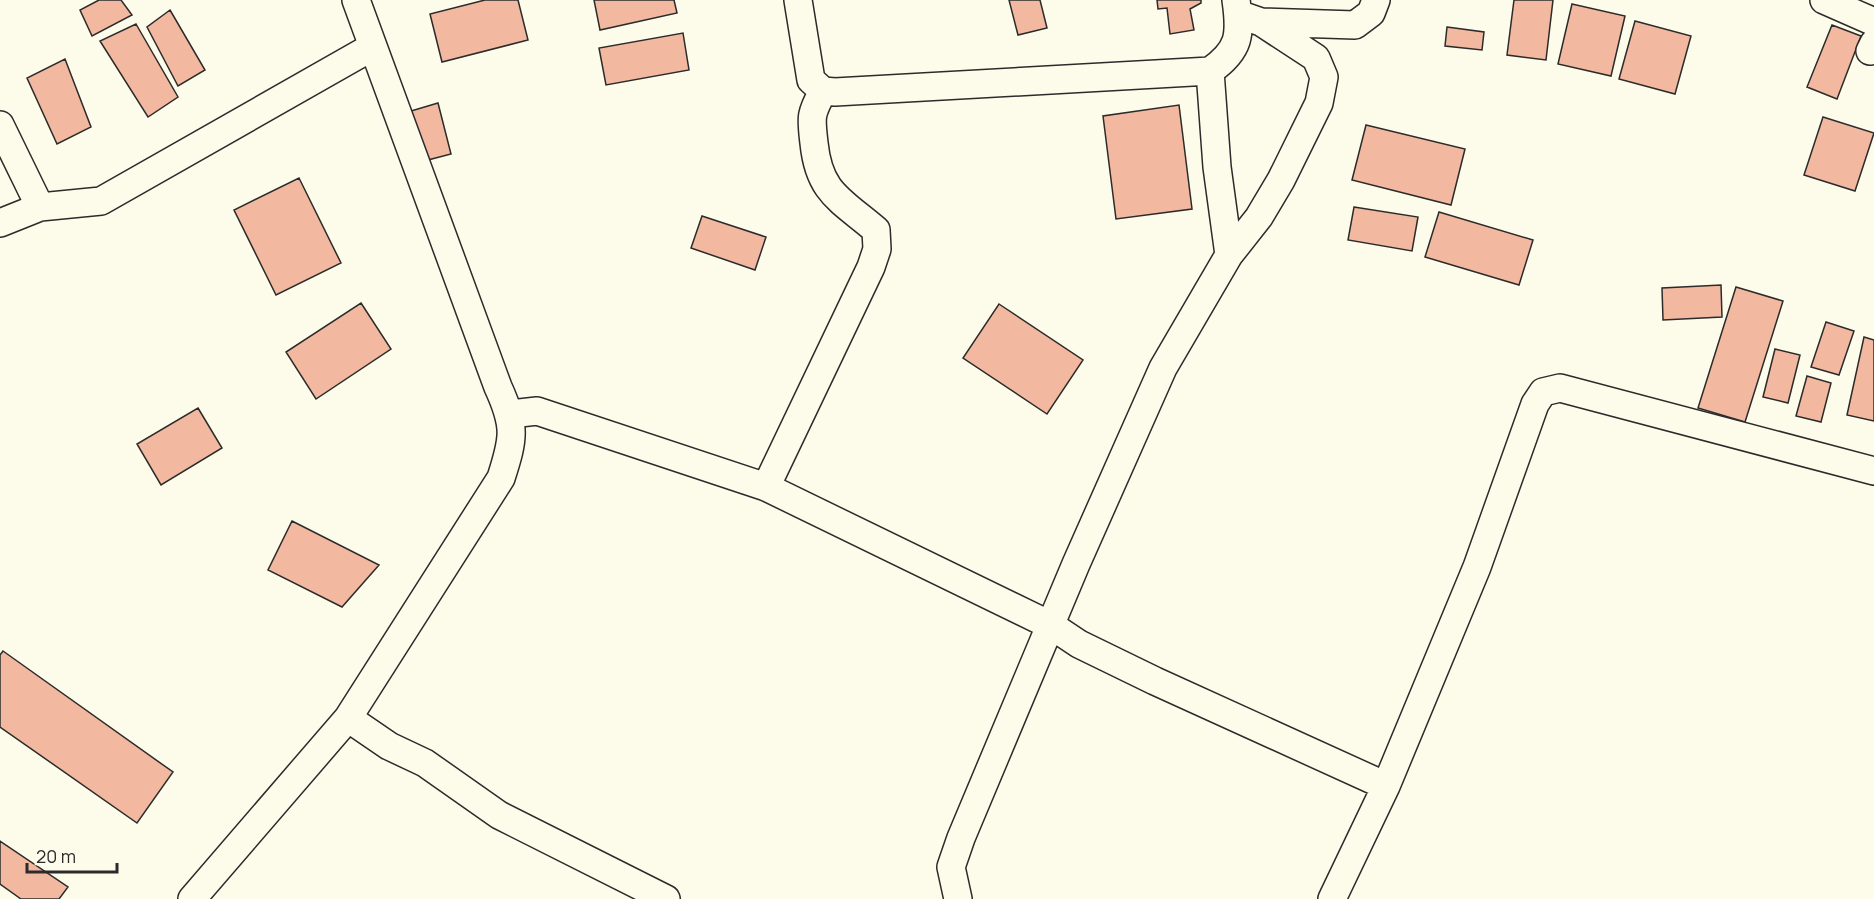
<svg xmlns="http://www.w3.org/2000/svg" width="1874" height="899" font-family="Manrope,sans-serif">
  <rect width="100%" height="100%" fill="#fdfbea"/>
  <path fill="#f2b8a0" stroke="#2b2b2b" stroke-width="1.5" d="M99 0H121L132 15 92 36 80 10Z
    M485 0H518L528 40 442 62 430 14Z
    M594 0H674L677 13 600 30Z
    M1009 0H1040L1047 28 1018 35Z
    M1157 0H1201V3L1190 9 1194 30 1170 34 1167 8 1158 9Z
    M1514 0H1553L1546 60 1507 55Z
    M1572 4 1625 16 1611 76 1558 64Z
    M170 10 205 70 178 86 147 27Z
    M1635 21 1691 36 1675 94 1619 79Z
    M136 24 178 97 148 117 100 41Z
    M1832 25 1861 36 1837 99 1807 87Z
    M1447 27 1484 32 1482 50 1445 46Z
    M683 33 689 70 606 85 599 48Z
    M65 59 91 127 57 144 27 78Z
    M438 103 451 154 424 161 411 111Z
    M1179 105 1192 209 1116 219 1103 116Z
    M1823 117 1874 133 1855 191 1804 175Z
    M1366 125 1465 149 1451 205 1352 180Z
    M299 178 341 263 276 295 234 210Z
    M1354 207 1418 217 1412 251 1348 240Z
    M1439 212 1533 240 1519 285 1425 257Z
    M702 216 766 237 755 270 691 248Z
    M1721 285 1722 317 1663 320 1662 288Z
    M1736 287 1783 301 1745 422 1698 408Z
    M361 303 391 349 316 399 286 352Z
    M999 304 1083 360 1047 414 963 358Z
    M1826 322 1854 331 1839 375 1811 367Z
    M1864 337 1874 340V421L1847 415Z
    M1775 349 1800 355 1788 403 1763 397Z
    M1807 376 1831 383 1821 422 1796 416Z
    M198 408 222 448 161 485 137 444Z
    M292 521 379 565 342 607 268 570Z
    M3 651 173 772 137 823 0 727V655Z
    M0 841 68 887 59 899H21L0 884Z"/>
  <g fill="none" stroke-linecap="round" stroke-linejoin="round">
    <g stroke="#2b2b2b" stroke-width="30">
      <path id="minor" d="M798 0 811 80 823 91 835 92 1210 71C1240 50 1241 35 1236 0
        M1824 0 1874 22
        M1262 22 1355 25 1371 13 1376 0
        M1870 51 1874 43
        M1210 71 1217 167 1229 255
        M0 125 40 207
        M0 223 40 207 101 201 372 47
        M511 414 537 411 766 487 1052 626 1079 644 1155 681 1386 786
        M766 487 871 267 877 249 876 230C841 200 819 193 814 143 811 117 810 115 823 91
        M348 718 389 746 425 763 499 815 666 899
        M192 899 348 718 501 478C514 438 516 426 498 387L356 0
        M958 899 951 867 961 838 1076 564 1163 368 1229 255 1259 217 1281 180 1319 103 1324 77 1316 58 1261 22 1238 14
        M1332 899 1386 786 1477 567 1535 404 1543 392 1560 388 1874 471"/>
    </g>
    <use href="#minor" stroke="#fdfbea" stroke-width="27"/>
  </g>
  <path d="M27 863v9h90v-9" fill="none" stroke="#2b2b2b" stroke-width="3"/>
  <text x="36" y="863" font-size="18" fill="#2b2b2b" stroke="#fdfbea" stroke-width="4.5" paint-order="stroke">20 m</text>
</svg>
